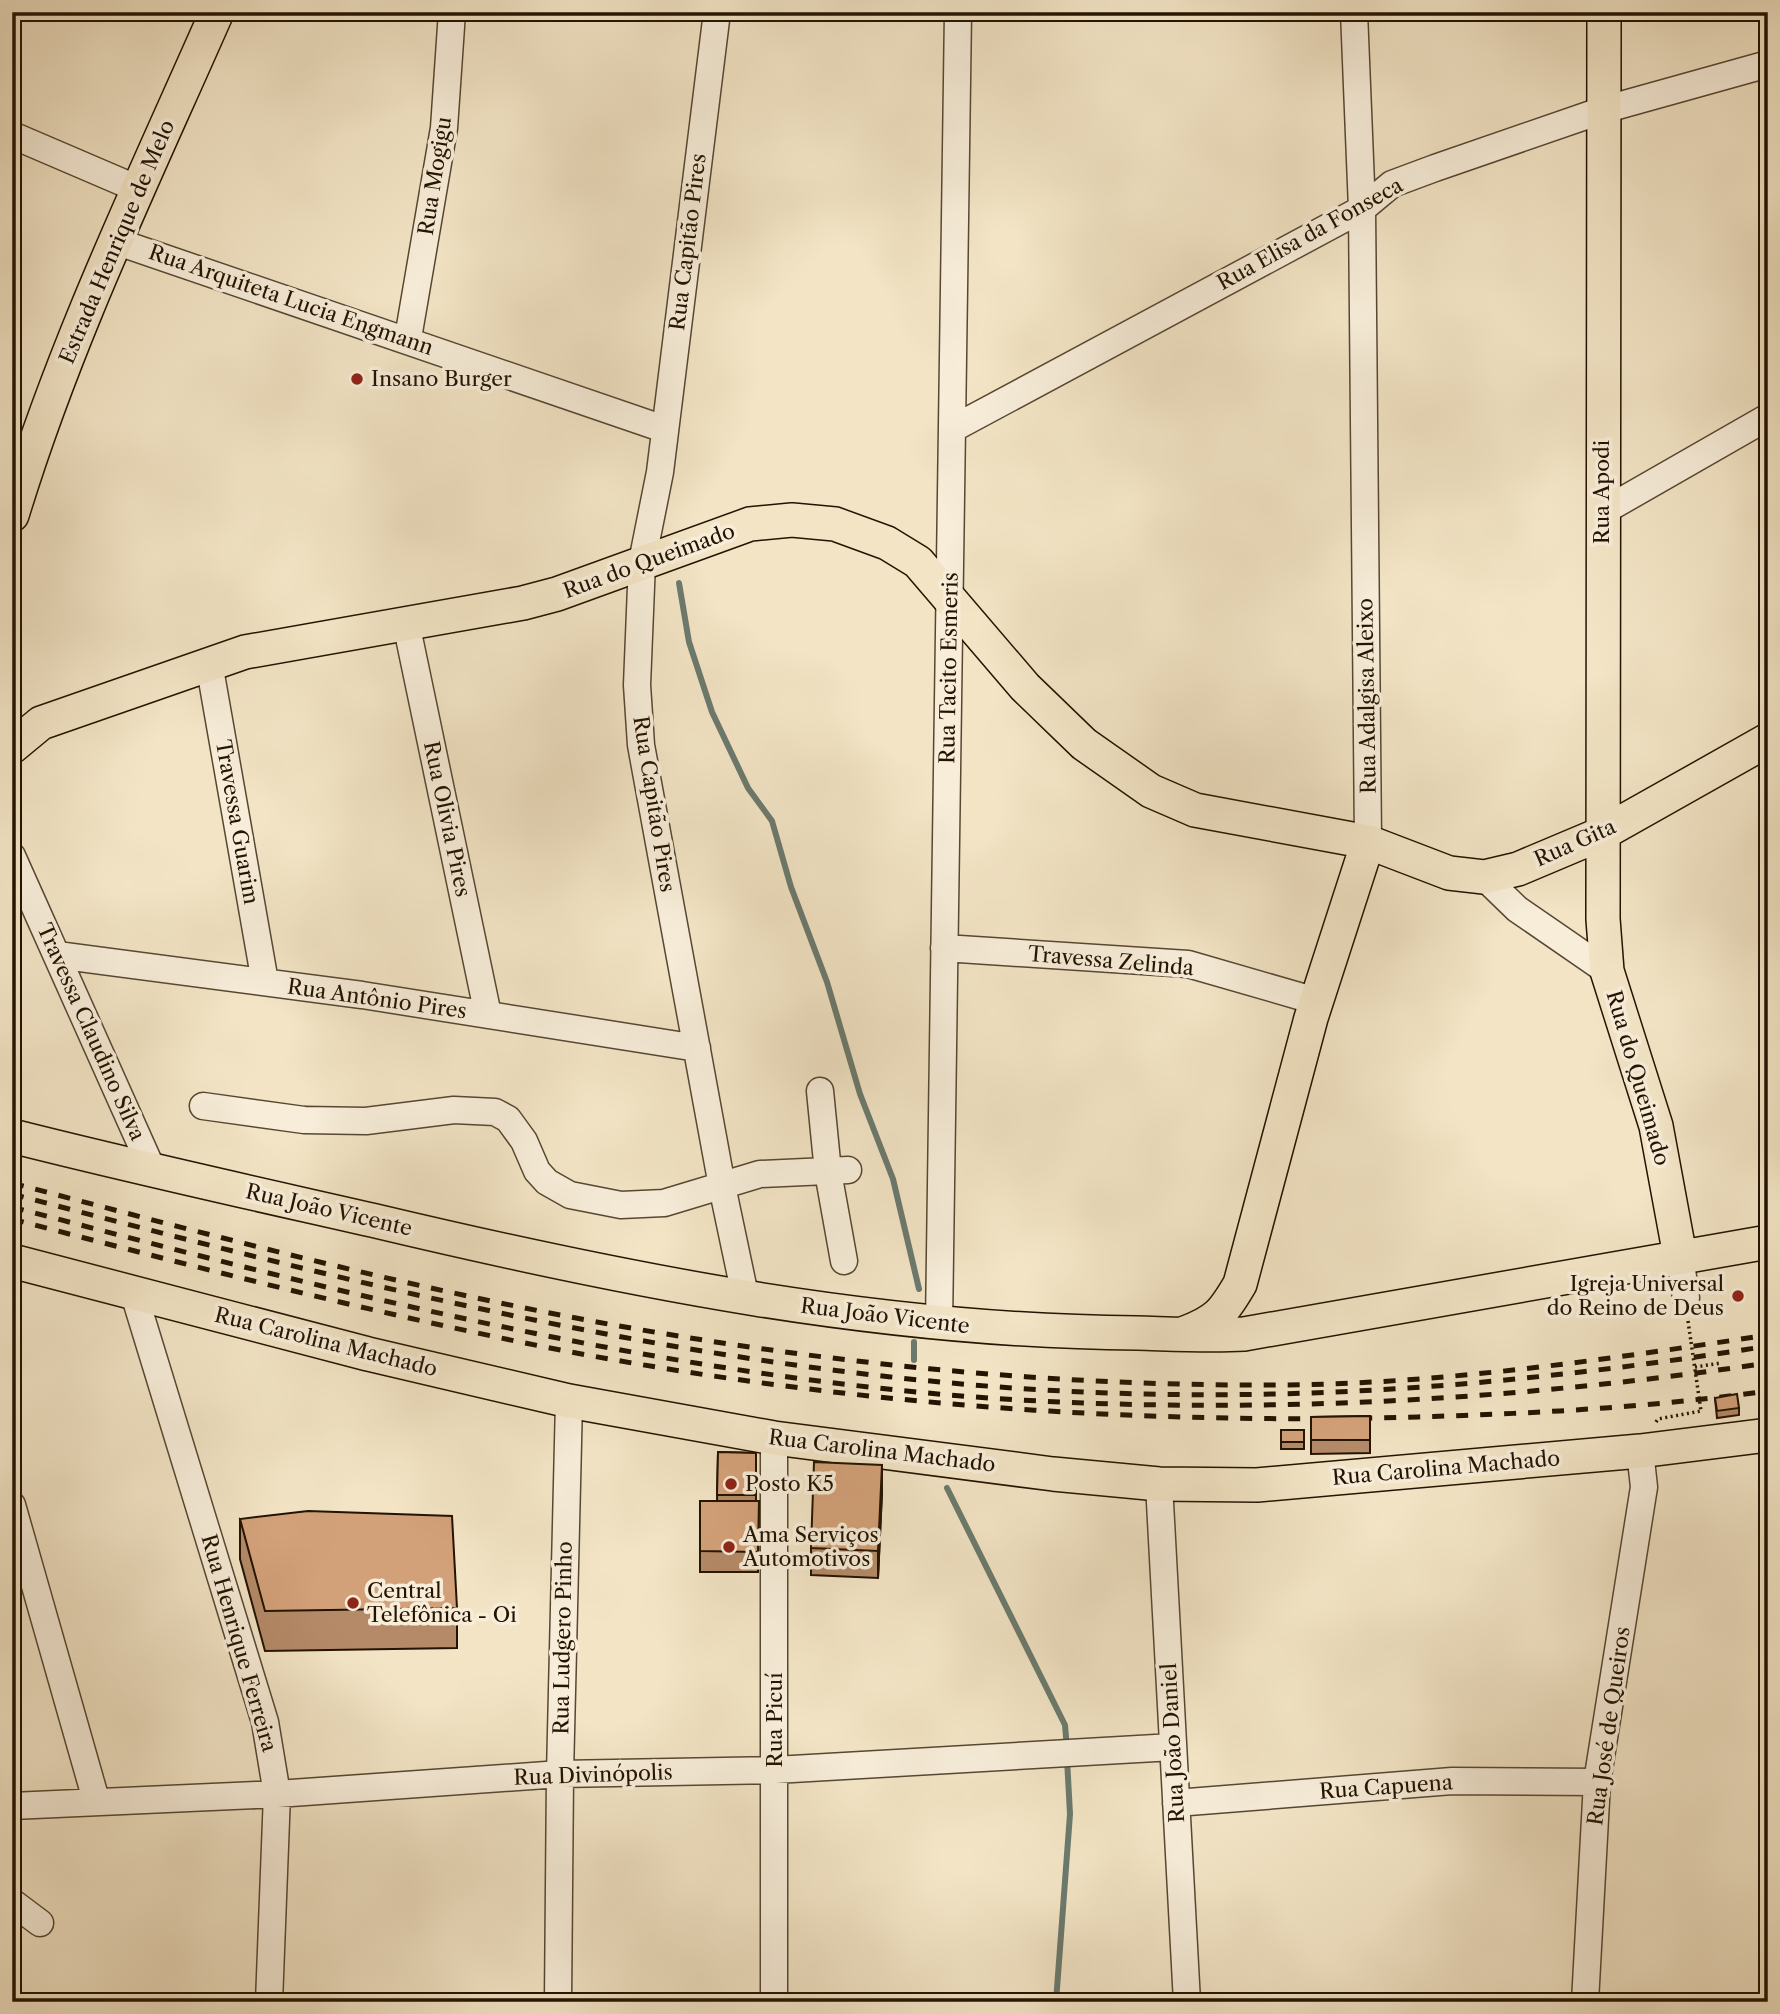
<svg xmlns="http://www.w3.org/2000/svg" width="1780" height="2014" font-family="'Libre Caslon Text',serif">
  <rect width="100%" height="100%" fill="#f2e4c5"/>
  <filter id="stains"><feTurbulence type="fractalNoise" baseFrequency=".00286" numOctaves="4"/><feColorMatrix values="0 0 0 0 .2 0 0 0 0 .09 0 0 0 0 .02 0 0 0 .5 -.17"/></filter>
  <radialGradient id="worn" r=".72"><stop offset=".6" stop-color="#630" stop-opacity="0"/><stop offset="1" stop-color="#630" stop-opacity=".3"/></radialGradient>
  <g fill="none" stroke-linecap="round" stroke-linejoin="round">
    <path stroke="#6b7a6e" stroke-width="6" d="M679 583 689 642 712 712 748 788 772 821 791 887 827 982 860 1094 893 1179 919 1289
      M914 1360V1342
      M947 1488 1065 1725 1067 1749
      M1056 2002 1070 1814 1067 1759"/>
    <g stroke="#574731" stroke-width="29">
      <path id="minor" d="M717 12 660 472 642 562 637 685 641 745 722 1186 746 1300
        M1354 12 1362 209 1368 842
        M12 135 138 189
        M115 241 664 429
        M408 338 444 128 452 12
        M954 428 1362 209 1392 184 1435 168 1603 110 1768 64
        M1602 512 1768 417
        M406 623 488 1015
        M209 663 265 982
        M12 856 152 1169
        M1484 877 1517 909 1607 971
        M944 948 1188 964 1316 1001
        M57 955 362 995 697 1048
        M820 1091 828 1172 844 1261
        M203 1106 304 1120 366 1121 454 1110 495 1112 508 1119 524 1141 537 1171 547 1182 570 1195 621 1205 664 1203 760 1174 848 1170
        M1680 1256 1686 1298
        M134 1294 265 1722 277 1794 269 2002
        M939 1324 958 12
        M774 1438V2002
        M1159 1484 1187 2002
        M12 1505 96 1800
        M1176 1803 1452 1781 1597 1782
        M12 1806 277 1794 560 1774 775 1770 1173 1747
        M12 1902 40 1923
        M558 2002 560 1774 569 1401
        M1585 2002 1597 1782 1644 1487 1640 1451"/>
    </g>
    <g stroke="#231300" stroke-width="36">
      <path id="major" d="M1604 12 1603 919 1607 971 1656 1126 1680 1256
        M12 515C65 341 144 178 217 12
        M12 747 41 723 245 652 523 603 557 594 750 524 792 520 835 524 887 543 918 562 1025 687 1084 744 1151 791 1195 810 1368 842 1449 873 1484 877 1518 869 1601 834 1768 740
        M12 1136C134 1167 257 1194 380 1222 629 1281 880 1331 1137 1333 1173 1334 1208 1336 1244 1334L1768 1242
        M12 1261 368 1354 569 1401 774 1438 1053 1474 1159 1484 1257 1485 1640 1451 1768 1435
        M1185 1333C1217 1321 1223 1313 1240 1284L1311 1018 1368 842"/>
    </g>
    <path stroke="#231300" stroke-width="3.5" stroke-dasharray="2 3.5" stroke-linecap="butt" d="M1688 1321 1691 1342
      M1695 1367 1721 1363
      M1656 1422 1658 1419 1701 1411"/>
    <use href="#minor" stroke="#f7edd9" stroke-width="26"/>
    <use href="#major" stroke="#f2e4c5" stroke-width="33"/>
    <path stroke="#231300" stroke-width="5" stroke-dasharray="12 12" stroke-linecap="butt" d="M12 1183C194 1231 375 1279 560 1315 799 1361 1044 1387 1288 1385 1449 1383 1609 1359 1768 1335
      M12 1194C383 1292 760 1386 1145 1394 1355 1399 1561 1379 1768 1346
      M12 1207C342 1294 678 1380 1020 1400 1272 1414 1518 1400 1768 1363
      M12 1219C191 1266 369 1312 550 1348 823 1401 1099 1423 1376 1418 1507 1415 1638 1409 1768 1391"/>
    <path stroke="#231300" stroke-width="3.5" stroke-dasharray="2 3.5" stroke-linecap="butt" d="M1691 1342 1701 1411"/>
  </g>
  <path fill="#b58a68" stroke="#231300" stroke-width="2" d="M1715 1398 1739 1408V1415L1717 1418Z
    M1370 1416V1453L1311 1454V1417Z
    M1281 1430H1304V1449H1281Z
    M718 1452 756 1453V1501H759L758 1572H700V1501H717Z
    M882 1492 878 1578 811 1575V1548Z
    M240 1519 457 1608V1648L265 1651 240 1559Z"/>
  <path fill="#947155" stroke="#231300" stroke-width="2" d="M18 454V468L12 485V471Z
    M882 1465V1492L878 1578V1551Z"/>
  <path fill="#d3a179" stroke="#231300" stroke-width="2" d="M12 452 18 454 12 471Z
    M1737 1394 1739 1408 1717 1411 1715 1398Z
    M1370 1416V1440H1311V1417Z
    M1281 1430H1304V1442H1281Z
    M718 1452 756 1453V1495H717Z
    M814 1462 882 1465 878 1551 811 1548Z
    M700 1501H759L758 1552 700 1551Z
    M308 1511 452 1516 457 1608 265 1611 240 1519Z"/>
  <g fill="#8f2418" stroke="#f7edd9" stroke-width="2.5">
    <circle cx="357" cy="379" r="7"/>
    <circle cx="1738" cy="1296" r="7"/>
    <circle cx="731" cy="1484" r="7"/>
    <circle cx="729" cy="1547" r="7"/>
    <circle cx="353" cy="1603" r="7"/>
  </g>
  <g text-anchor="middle" stroke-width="7" stroke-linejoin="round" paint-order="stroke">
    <g font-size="21" fill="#231300" stroke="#f7edd9">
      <text transform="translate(435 176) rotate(-81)" y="7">Rua Mogigu</text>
      <text transform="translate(1310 234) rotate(-29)" y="7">Rua Elisa da Fonseca</text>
      <text transform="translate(117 242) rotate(-67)" y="7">Estrada Henrique de Melo</text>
      <text transform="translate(688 242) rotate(-83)" y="7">Rua Capitão Pires</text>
      <text transform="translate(291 300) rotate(19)" y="7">Rua Arquiteta Lucia Engmann</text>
      <text transform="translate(1602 492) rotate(-90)" y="7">Rua Apodi</text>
      <text transform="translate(649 561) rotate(-20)" y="7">Rua do Queimado</text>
      <text transform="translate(949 668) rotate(-89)" y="7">Rua Tacito Esmeris</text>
      <text transform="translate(1367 696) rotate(-91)" y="7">Rua Adalgisa Aleixo</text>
      <text transform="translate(654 804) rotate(81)" y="7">Rua Capitão Pires</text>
      <text transform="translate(447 819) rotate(78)" y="7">Rua Olivia Pires</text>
      <text transform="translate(237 822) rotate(80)" y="7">Travessa Guarim</text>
      <text transform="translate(1575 843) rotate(-24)" y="7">Rua Gita</text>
      <text transform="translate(1111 961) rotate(5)" y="7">Travessa Zelinda</text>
      <text transform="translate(377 999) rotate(8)" y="7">Rua Antônio Pires</text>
      <text transform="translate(91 1032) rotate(66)" y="7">Travessa Claudino Silva</text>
      <text transform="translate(1638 1078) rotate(74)" y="7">Rua do Queimado</text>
      <text transform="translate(329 1210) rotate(13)" y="7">Rua João Vicente</text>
      <text transform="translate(885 1316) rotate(7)" y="7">Rua João Vicente</text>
      <text transform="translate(326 1342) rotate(14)" y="7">Rua Carolina Machado</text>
      <text transform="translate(882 1451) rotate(7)" y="7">Rua Carolina Machado</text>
      <text transform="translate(1446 1468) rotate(-5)" y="7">Rua Carolina Machado</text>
      <text transform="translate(563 1638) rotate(-89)" y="7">Rua Ludgero Pinho</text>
      <text transform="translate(239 1643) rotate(74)" y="7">Rua Henrique Ferreira</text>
      <text transform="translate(775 1720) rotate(-90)" y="7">Rua Picuí</text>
      <text transform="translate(1609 1726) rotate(-82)" y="7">Rua José de Queiros</text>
      <text transform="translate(1173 1743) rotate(-93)" y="7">Rua João Daniel</text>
      <text transform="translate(593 1775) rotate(-2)" y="7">Rua Divinópolis</text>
      <text transform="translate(1386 1787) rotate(-4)" y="7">Rua Capuena</text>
    </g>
    <g font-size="21" fill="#231300" stroke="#f7edd9" text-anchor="start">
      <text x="371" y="386">Insano Burger</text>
      <text x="1724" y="1291" text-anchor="end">Igreja Universal<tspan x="1724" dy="24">do Reino de Deus</tspan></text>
      <text x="745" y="1491">Posto K5</text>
      <text x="743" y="1542">Ama Serviços<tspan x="743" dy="24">Automotivos</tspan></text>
      <text x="367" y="1598">Central<tspan x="367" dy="24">Telefônica - Oi</tspan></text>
    </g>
  </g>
  <rect width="1780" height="2014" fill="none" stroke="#f2e4c5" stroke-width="42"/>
  <rect x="14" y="14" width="1752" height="1986" fill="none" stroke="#231300" stroke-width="3.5"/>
  <rect x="21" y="21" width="1738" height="1972" fill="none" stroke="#231300" stroke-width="2"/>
  <rect width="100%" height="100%" filter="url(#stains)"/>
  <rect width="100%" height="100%" fill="url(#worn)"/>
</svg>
